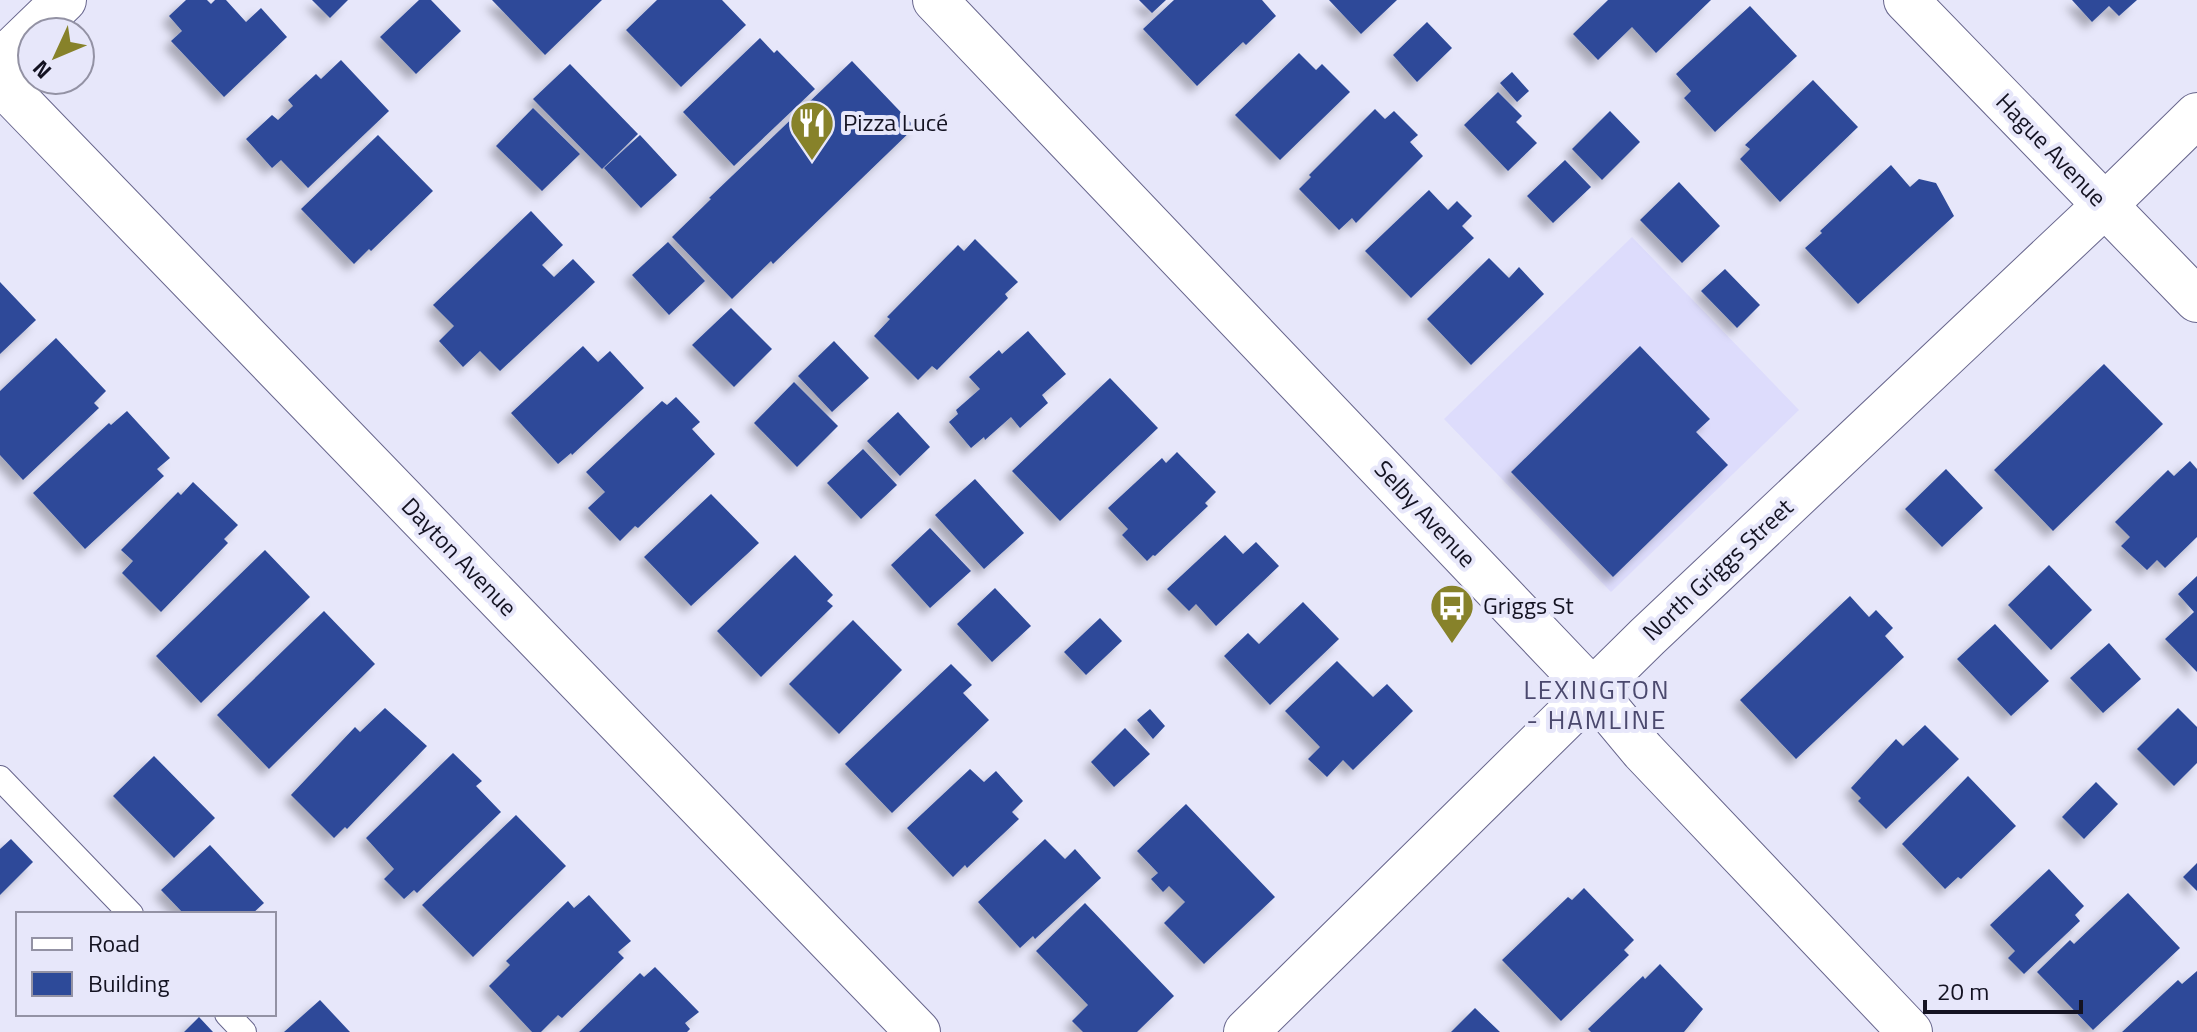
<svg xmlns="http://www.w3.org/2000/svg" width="2197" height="1032" font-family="'Titillium Web',sans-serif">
  <defs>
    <filter id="shadow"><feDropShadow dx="-7" dy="7" stdDeviation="4" flood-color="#0004"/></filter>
  </defs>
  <rect width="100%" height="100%" fill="#e7e7fa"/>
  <path fill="#dddcfc" d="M1632 237 1799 410 1611 592 1444 419Z"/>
  <path fill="#2d4a99" filter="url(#shadow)" d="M186 0H207L211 4 215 0H226L246 22 261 8 287 37 224 97 171 41 182 31 169 16Z
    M312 0H348L330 18Z
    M419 0H431L461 31 416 74 380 37Z
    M492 0H602L545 55Z
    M657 0H722L746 25 681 87 626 30Z
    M1139 0H1166L1152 13Z
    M1174 0H1262L1276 16 1246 45 1243 42 1197 86 1143 29Z
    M1329 0H1397L1361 34Z
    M1608 0H1711L1656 53 1632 27 1598 60 1573 34Z
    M2072 0H2137L2119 16 2109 6 2092 22Z
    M1750 6 1797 56 1715 132 1684 98 1691 91 1676 74Z
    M1427 22 1452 48 1417 82 1393 55Z
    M760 38 774 53 777 50 815 89 734 166 683 112Z
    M1299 53 1316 70 1322 64 1350 92 1280 160 1235 115Z
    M341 60 389 111 308 188 281 160 272 168 246 139 272 115 278 120 293 106 288 100 316 74 321 79Z
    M852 61 915 127 773 264 771 261 732 299 672 237 711 199 709 198Z
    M570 64 638 134 602 169 533 99Z
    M1512 72 1529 91 1517 102 1500 83Z
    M1813 80 1858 127 1780 202 1740 159 1750 149 1745 145Z
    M1498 92 1522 116 1516 122 1537 143 1508 171 1464 125Z
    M533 108 580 154 542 191 496 146Z
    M1375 109 1385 119 1394 111 1418 135 1410 142 1423 156 1356 223 1352 218 1339 230 1299 189 1311 177 1309 175Z
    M1610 111 1640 142 1602 180 1572 149Z
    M378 135 433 191 371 251 369 249 354 264 301 209Z
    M640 135 677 175 641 208 604 168Z
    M1565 160 1591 187 1553 223 1527 196Z
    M1891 165 1910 187 1919 179 1936 183 1954 216 1858 304 1805 248 1822 233 1820 231Z
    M1679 182 1720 226 1682 263 1640 220Z
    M1429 190 1448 210 1457 201 1472 216 1462 226 1474 238 1411 298 1365 251Z
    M531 211 563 245 542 265 554 277 573 259 595 282 500 371 480 351 463 367 439 341 454 326 433 305Z
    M975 239 1018 282 1005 294 1008 298 937 370 932 366 918 380 874 336 890 319 887 317 958 245 964 251Z
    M668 242 705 281 669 315 632 275Z
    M1489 258 1509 278 1519 267 1544 294 1471 365 1427 319Z
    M1725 269 1760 305 1737 328 1701 291Z
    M0 282 36 320 0 354Z
    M731 308 772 349 734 387 692 345Z
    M1028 331 1066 374 1042 395 1048 403 1020 428 1011 417 985 440 984 437 971 448 949 422 958 414 956 410 980 389 969 377 999 350 1002 354Z
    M56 338 106 391 94 403 99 408 23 480 0 455V391Z
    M834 341 869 378 832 412 798 376Z
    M583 346 598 362 610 351 644 388 572 455 571 453 558 464 511 413Z
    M1640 346 1710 419 1696 432 1728 465 1613 577 1511 472Z
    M2104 364 2163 424 2053 531 1994 470Z
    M1110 378 1158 428 1060 521 1012 471Z
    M794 382 838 426 797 467 754 423Z
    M676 397 700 422 692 429 715 454 638 528 635 526 620 541 588 508 605 492 586 472 662 401 667 405Z
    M127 411 170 458 157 469 164 476 85 549 33 493 109 423 111 425Z
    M898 412 930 447 900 476 867 441Z
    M863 449 897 485 861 519 827 483Z
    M1177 452 1216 492 1205 503 1208 506 1155 556 1153 555 1147 561 1122 535 1128 529 1108 508 1162 458 1166 463Z
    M2190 461 2197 469V537L2165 568 2157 560 2147 570 2121 546 2130 537 2115 522 2168 470 2174 476Z
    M1946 469 1983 508 1942 547 1905 509Z
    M975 479 1024 533 984 569 935 515Z
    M193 482 238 525 224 539 228 543 161 612 122 573 133 561 121 550 178 492 181 495Z
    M711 494 759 543 691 606 644 557Z
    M930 528 971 571 930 608 891 565Z
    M1225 535 1243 554 1256 542 1279 566 1216 626 1196 604 1189 611 1167 589Z
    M265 550 310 597 201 703 156 656Z
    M795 555 833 595 827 601 833 606 761 677 717 631Z
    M2049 565 2092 610 2051 650 2008 605Z
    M2197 576V672L2165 639 2194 612 2178 594Z
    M995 588 1031 626 992 662 957 624Z
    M1850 596 1869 617 1876 610 1893 628 1885 636 1904 657 1796 759 1740 700Z
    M1303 602 1339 639 1270 705 1224 656 1248 633 1259 644Z
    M324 611 375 664 269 769 217 715Z
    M1100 618 1122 641 1086 675 1064 652Z
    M853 620 902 670 839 734 789 684Z
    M1995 624 2049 681 2011 716 1957 659Z
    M2109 643 2141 679 2103 713 2070 678Z
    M1337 661 1373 697 1387 684 1413 711 1353 770 1343 760 1327 777 1308 759 1320 747 1285 711Z
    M951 664 972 685 963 693 989 720 892 813 845 764Z
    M385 708 427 746 347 829 345 827 334 838 291 795 355 727 360 732Z
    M2178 708 2197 727V763L2174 786 2137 749Z
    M1150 709 1165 726 1153 739 1137 720Z
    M1925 725 1959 759 1886 829 1858 801 1861 798 1851 788 1896 739 1903 746Z
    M1125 728 1150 754 1114 787 1091 762Z
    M453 753 482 781 476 786 501 812 417 893 414 890 404 899 384 879 394 869 366 838Z
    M154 756 215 818 174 858 113 796Z
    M970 769 984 782 996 771 1023 801 1012 812 1019 819 967 868 965 865 953 877 907 828Z
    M1968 776 2016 826 1961 879 1958 877 1945 889 1902 844Z
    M2096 782 2118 804 2084 839 2062 817Z
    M1186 804 1275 897 1204 964 1164 923 1185 902 1169 886 1163 892 1151 879 1158 873 1137 851Z
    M516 815 566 866 473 957 422 905Z
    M11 839 33 862 0 895V849Z
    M1045 839 1065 859 1075 849 1101 878 1035 939 1033 936 1020 948 978 902Z
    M210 845 264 903 252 914H184L161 890Z
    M2197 863V891L2183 877Z
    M2049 869 2084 906 2075 915 2080 921 2024 974 2008 958 2015 951 1990 925Z
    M1584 888 1634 940 1624 950 1629 955 1561 1021 1502 960 1568 897 1572 900Z
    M2128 893 2180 948 2093 1030 2037 972 2070 940 2074 944Z
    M589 895 631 941 618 952 624 958 562 1018 558 1015 541 1032H532L489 986 510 965 506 961 568 901 574 908Z
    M1085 903 1174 996 1137 1032H1083L1072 1021 1088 1005 1036 951Z
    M1660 964 1703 1009 1684 1032H1591L1588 1029 1643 976 1645 979Z
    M655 967 699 1012 685 1023 690 1029 687 1032H579L640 973 644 977Z
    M2197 971V1032H2122L2178 980 2182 984Z
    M320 1000 350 1032H284Z
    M1475 1008 1500 1032H1451Z
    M199 1017 213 1032H184Z"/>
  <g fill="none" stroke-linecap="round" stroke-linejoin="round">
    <g stroke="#67658c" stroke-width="26">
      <path id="service" d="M0 778 131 914
        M227 1014 244 1032"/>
    </g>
    <g stroke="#67658c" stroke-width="46">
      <path id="minor" d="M1906 0 2197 300
        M0 62 64 0
        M0 82 918 1032
        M1246 1032 1647 637 2105 205 2197 115"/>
    </g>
    <g stroke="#67658c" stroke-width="46">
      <path id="tertiary" d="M935 0 1593 691 1643 751 1910 1032"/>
    </g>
    <use href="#service" stroke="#fff" stroke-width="24"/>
    <use href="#minor" stroke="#fff" stroke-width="44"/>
    <use href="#tertiary" stroke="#fff" stroke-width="44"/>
  </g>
  <defs>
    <g id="restaurant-pin" transform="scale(2.3)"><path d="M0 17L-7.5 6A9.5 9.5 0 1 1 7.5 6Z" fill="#87822a" stroke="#e7e7fa"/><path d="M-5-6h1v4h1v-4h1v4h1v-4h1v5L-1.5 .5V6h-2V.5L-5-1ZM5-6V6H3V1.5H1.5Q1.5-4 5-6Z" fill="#fff"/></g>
    <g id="bus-pin" transform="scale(2.3)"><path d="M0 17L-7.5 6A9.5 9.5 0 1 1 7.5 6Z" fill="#87822a" stroke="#e7e7fa"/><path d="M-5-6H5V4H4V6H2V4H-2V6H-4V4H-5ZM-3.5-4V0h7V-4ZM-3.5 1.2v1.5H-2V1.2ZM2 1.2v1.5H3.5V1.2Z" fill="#fff"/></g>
  </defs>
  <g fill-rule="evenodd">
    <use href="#restaurant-pin" x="812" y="123"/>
    <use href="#bus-pin" x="1452" y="606"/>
  </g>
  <g text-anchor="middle" stroke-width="8" stroke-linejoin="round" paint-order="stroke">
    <g font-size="24" fill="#141322" stroke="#e7e7fa" text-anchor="start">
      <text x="843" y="131">Pizza Lucé</text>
      <text x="1483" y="614">Griggs St</text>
    </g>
    <g font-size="24" fill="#141322" stroke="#e7e7fa">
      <text transform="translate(2051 150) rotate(46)" y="8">Hague Avenue</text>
      <text transform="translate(1425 514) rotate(47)" y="8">Selby Avenue</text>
      <text transform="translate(459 557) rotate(46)" y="8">Dayton Avenue</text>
      <text transform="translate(1718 570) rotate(-43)" y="8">North Griggs Street</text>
    </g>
    <g font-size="26" letter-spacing="2" fill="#4b496e" stroke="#e7e7fa">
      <text x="1597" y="699">LEXINGTON<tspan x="1597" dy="30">- HAMLINE</tspan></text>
    </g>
  </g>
  <rect x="16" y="912" width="260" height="104" fill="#e7e7fa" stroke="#9392a4" stroke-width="2"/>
  <rect x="32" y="938" width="40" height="12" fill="#ffffff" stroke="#9392a4" stroke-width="2"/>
  <text x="88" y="952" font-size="24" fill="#141322">Road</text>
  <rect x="32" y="972" width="40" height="24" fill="#2d4a99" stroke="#9392a4" stroke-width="2"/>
  <text x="88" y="992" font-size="24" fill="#141322">Building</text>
  <g transform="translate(56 56) rotate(226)"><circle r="38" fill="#e7e7fa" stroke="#9392a4" stroke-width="2"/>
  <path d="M0-6L14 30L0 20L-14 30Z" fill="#87822a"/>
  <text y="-12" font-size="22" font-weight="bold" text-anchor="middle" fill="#141322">N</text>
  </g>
  <path d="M1925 1000v12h156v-12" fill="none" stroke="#141322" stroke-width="4"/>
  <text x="1937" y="1000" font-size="24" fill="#141322" stroke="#e7e7fa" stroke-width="6" paint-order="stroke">20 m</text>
</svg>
